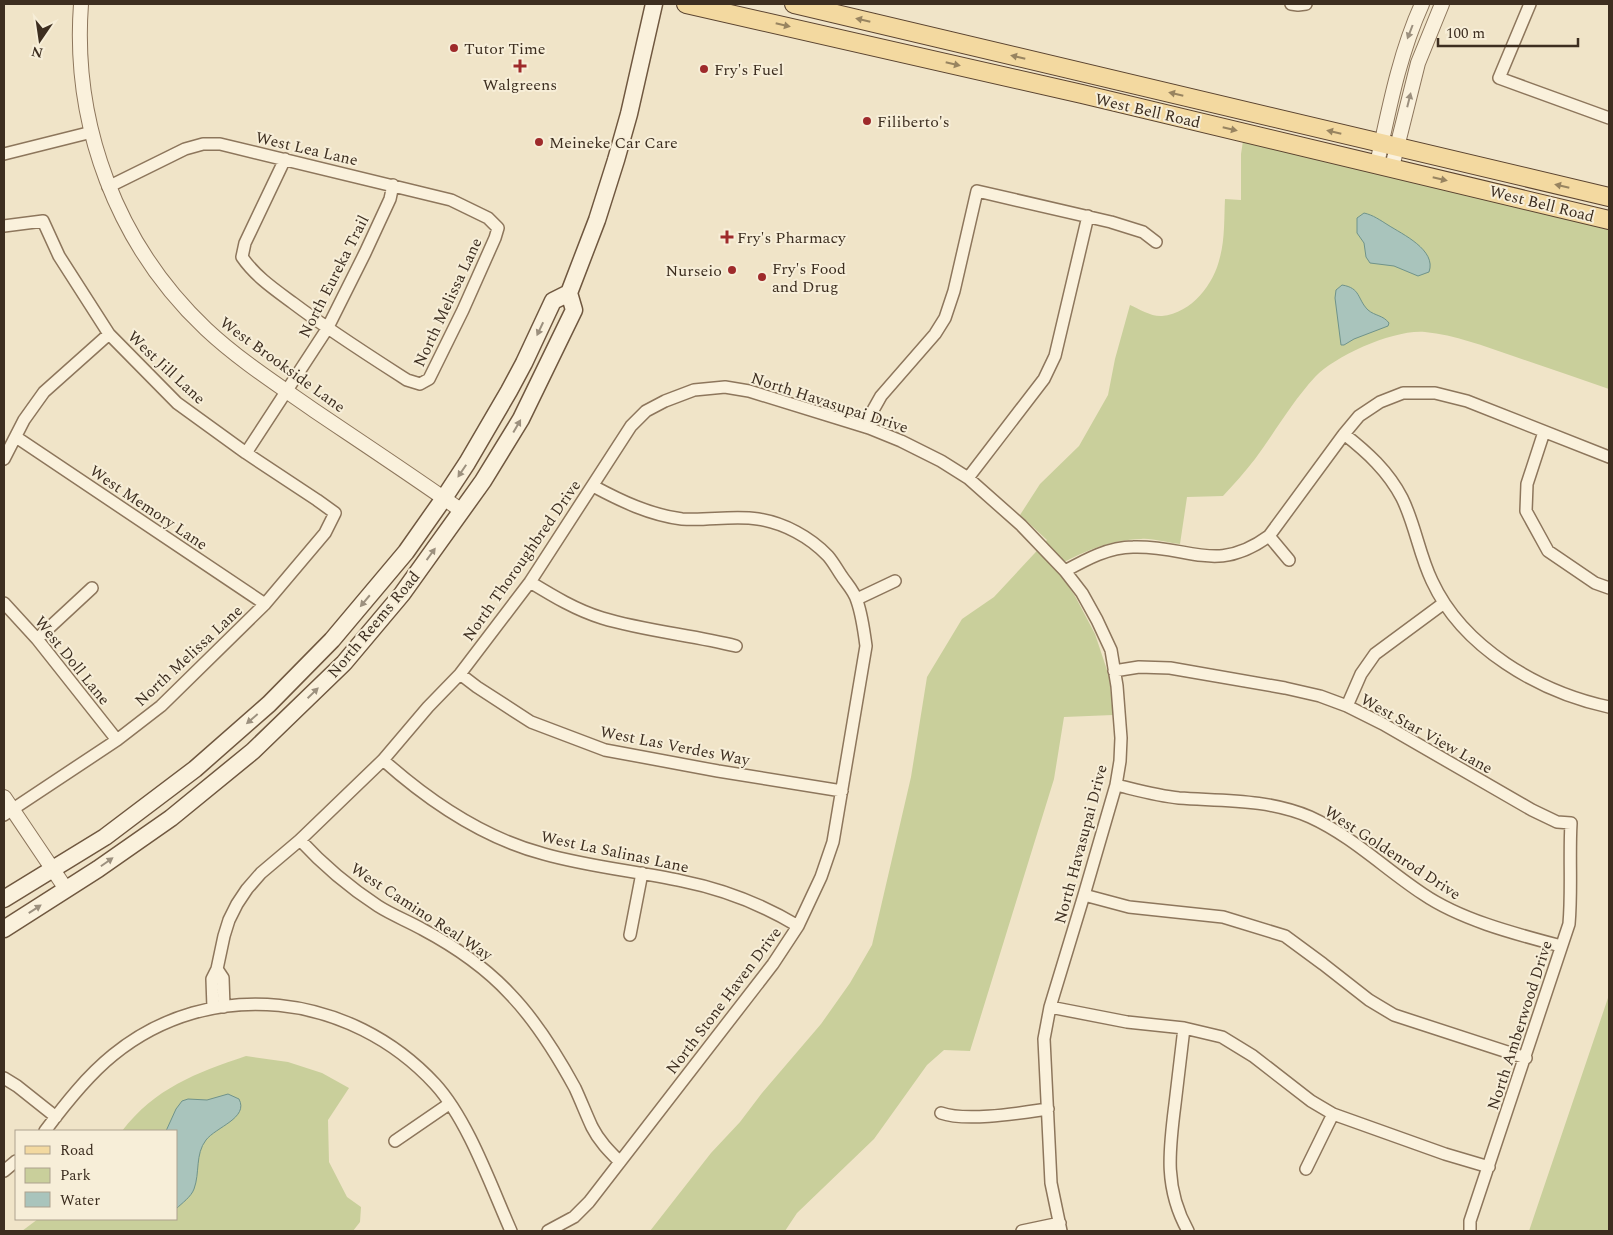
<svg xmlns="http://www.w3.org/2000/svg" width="1613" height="1235" font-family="Spectral,serif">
  <rect width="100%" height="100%" fill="#f0e4c8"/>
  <path fill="#c9cf9b" d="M1243 141 1609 228V389C1577 378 1545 367 1513 356 1484 346 1455 335 1425 332 1395 329 1336 355 1315 377 1292 402 1275 432 1255 459 1245 472 1234 484 1223 496L1187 497 1180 544C1167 543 1153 538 1141 539 1111 539 1080 553 1055 567L1075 596 1095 634 1109 676 1113 715 1064 717 1054 779 970 1051 944 1050 927 1065 874 1139 797 1213 785 1231H650L711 1153 740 1122 762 1093 821 1024 850 983 872 945 911 777 927 677 962 619 994 597 1047 540 1020 515 1040 484 1079 446 1108 395 1115 359 1130 305C1139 309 1152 317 1162 316 1192 313 1214 284 1220 257 1225 239 1224 218 1225 199L1241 200V154Z
    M1609 995V1231H1529Z
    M246 1056 288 1062 322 1073 349 1088 328 1120 329 1162 347 1197 361 1207 360 1222 353 1231H22L38 1219H176V1131H122C155 1088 196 1073 246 1056Z"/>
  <path fill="#a9c4bc" stroke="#6f938a" d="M1364 213C1373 215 1380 220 1388 225 1402 234 1437 250 1429 272L1418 276 1394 266 1370 263 1366 257 1364 243 1357 233V218Z
    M1342 285C1361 288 1357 299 1368 310 1375 316 1383 315 1389 323L1388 326 1354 339 1344 345H1341L1335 298 1336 290Z
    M228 1094 239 1099C249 1118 216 1127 206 1140 195 1154 200 1173 194 1189 191 1197 182 1203 176 1209V1131H166L176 1109 182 1101 188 1099 207 1100Z"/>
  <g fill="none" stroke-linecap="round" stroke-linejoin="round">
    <g stroke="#8d765c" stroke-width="14">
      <path id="minor" d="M1291 4 1298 5 1306 4
        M1530 4 1499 78 1609 118
        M4 154 92 132
        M108 187 185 149 203 144H220L451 200 488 218 498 228 495 238 463 310 429 379 420 384 407 380C368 355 330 331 293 303 274 289 255 276 242 257L245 243 285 159
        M4 226 43 221 59 256 109 334 177 403 246 453 317 500 335 513 325 533 265 604 161 706 117 740 4 815
        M869 428 872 412 881 396 935 334 945 318 954 291 977 191 1111 222 1143 232 1156 242
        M1544 432 1527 484 1526 511 1548 551 1595 583 1609 588
        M1344 434C1367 452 1388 471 1402 498 1415 524 1419 554 1432 581 1463 648 1539 692 1609 707
        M16 437 265 604
        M246 453 327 329 365 253 390 199 393 185
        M4 459 24 420 44 392 109 334
        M968 478 1044 379 1055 356 1088 216
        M1269 536 1289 560
        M1065 571C1087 559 1109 547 1133 547 1189 545 1216 575 1269 536L1344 434 1359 416 1380 402 1403 393H1435L1467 401 1609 457
        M530 582C553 596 576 610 602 618 645 631 692 635 736 646
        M857 599 895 581
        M4 603 37 639 117 740
        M37 639 92 588
        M1114 671 1139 667 1170 668 1285 688 1320 696 1347 706 1383 724 1532 810 1557 822 1571 823C1569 857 1572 890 1569 924L1470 1221V1231
        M460 674 477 687 531 722 605 750 718 771 842 791
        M1347 706 1361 674 1375 654 1444 603
        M383 760C430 802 483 838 544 854 590 867 636 871 682 881 722 889 763 905 798 926
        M1116 785C1137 790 1158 796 1179 798 1224 801 1268 799 1310 817 1352 836 1385 869 1423 894 1461 920 1516 934 1561 946
        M300 840C323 865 349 887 378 906 392 915 408 921 422 929 454 946 486 968 510 994 537 1022 557 1055 575 1088 581 1101 586 1114 592 1127 599 1141 609 1151 620 1162
        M1084 895 1129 907 1223 917 1285 936 1323 964 1369 1000 1394 1015 1526 1058
        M630 935 642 873
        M217 969 224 936 229 920 237 904 247 889 261 873 300 840 383 760 428 707 460 674 530 582 631 426 646 411 665 401 694 390 725 387 749 391 869 428 901 441 941 461 968 478 1021 525 1065 571 1082 593 1097 620 1111 650 1117 686 1121 738 1120 761 1116 785 1084 895 1050 1007 1044 1039 1051 1183 1061 1231
        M1050 1007 1127 1022 1184 1028 1222 1037 1253 1056 1311 1101 1333 1114 1445 1154 1489 1167
        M213 1008 212 979 217 969 223 978 224 1007
        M1184 1028C1181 1054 1178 1079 1175 1104 1169 1151 1164 1188 1188 1231
        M4 1078 17 1086 56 1117
        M941 1113C966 1122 1020 1113 1048 1109
        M45 1131C65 1104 87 1076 113 1055 211 975 351 993 435 1084 468 1120 491 1186 511 1231
        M395 1141 449 1104
        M1306 1169 1333 1114
        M4 1171 16 1161
        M548 1231 574 1217 589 1202 773 964 798 926 821 877 833 842 866 646C864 631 862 615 857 601 855 593 848 585 843 578 838 571 834 563 828 556 810 537 784 523 758 519 733 515 707 521 682 519 650 515 621 501 593 486
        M1022 1231 1060 1223"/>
    </g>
    <g stroke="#8d765c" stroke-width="16">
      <path id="tertiary" d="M81 4C72 125 117 245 206 329 239 360 278 385 315 411 364 444 414 477 462 511
        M1377 164C1389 109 1399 55 1422 4
        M1392 167 1418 63 1442 4
        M4 797 66 889"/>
    </g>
    <g stroke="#6f573f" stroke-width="19">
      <path id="secondary" d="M4 899 105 837 195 769 269 704 332 640 406 552 444 498 467 463 509 391 524 363 553 301 569 293
        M4 929 98 869 171 818 253 751 344 663 402 594 483 481 521 419 574 310 569 293 597 220 616 160 629 114 654 4"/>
    </g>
    <g stroke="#5b4430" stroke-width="20">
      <path id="primary" d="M686 4 1082 94 1609 220
        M794 4 1609 197"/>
    </g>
    <use href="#minor" stroke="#faf1dc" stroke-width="11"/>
    <use href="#tertiary" stroke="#faf1dc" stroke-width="14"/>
    <use href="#secondary" stroke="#faf1dc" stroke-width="16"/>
    <use href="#primary" stroke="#f3d9a0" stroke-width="18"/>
  </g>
  <defs><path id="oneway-solid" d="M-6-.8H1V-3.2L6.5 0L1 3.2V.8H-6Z" transform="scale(1.25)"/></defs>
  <g fill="#988460">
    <use href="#oneway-solid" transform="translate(863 20) rotate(-167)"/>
    <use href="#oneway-solid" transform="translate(783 25) rotate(13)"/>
    <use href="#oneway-solid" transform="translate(1018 57) rotate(-167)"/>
    <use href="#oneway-solid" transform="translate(953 64) rotate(13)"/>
    <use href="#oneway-solid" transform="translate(1176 94) rotate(-167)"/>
    <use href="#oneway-solid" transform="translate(1230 129) rotate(13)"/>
    <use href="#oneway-solid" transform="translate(1334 132) rotate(-167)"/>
    <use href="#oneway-solid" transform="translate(1440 179) rotate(13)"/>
    <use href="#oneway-solid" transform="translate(1562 186) rotate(-167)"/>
  </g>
  <g fill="#9c907e">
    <use href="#oneway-solid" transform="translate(1410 32) rotate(111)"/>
    <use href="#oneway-solid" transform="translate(1409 100) rotate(-76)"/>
    <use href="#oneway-solid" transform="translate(540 329) rotate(115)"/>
    <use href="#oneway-solid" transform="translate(517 426) rotate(-60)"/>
    <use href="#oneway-solid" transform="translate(462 471) rotate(124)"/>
    <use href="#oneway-solid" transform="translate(431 554) rotate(-54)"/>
    <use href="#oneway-solid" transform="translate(365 601) rotate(130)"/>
    <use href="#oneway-solid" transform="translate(313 693) rotate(-44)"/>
    <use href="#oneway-solid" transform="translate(252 719) rotate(139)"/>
    <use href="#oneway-solid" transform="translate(107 862) rotate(-35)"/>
    <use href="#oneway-solid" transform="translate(35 909) rotate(-33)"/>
  </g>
  <g fill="#9e2a2b" stroke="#f7eed8" stroke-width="2">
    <circle cx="454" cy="48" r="5"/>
    <path d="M517.5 58.5h5v5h5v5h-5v5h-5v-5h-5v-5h5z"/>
    <circle cx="704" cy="69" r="5"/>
    <circle cx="867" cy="121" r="5"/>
    <circle cx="539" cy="142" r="5"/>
    <path d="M724.5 229.5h5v5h5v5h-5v5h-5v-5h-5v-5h5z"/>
    <circle cx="732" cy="270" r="5"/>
    <circle cx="762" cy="277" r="5"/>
  </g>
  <g text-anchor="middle" stroke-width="4" stroke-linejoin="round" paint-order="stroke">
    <g font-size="16" fill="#3d2e20" stroke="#f7eed8" text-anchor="start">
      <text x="464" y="54">Tutor Time</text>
      <text x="714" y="75">Fry's Fuel</text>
      <text x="520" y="90" text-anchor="middle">Walgreens</text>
      <text x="877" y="127">Filiberto's</text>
      <text x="549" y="148">Meineke Car Care</text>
      <text x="737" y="243">Fry's Pharmacy</text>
      <text x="772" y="274">Fry's Food<tspan x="772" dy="18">and Drug</tspan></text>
      <text x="722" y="276" text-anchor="end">Nurseio</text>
    </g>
    <g font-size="16" fill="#3d2e20" stroke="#f7eed8">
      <text transform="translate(1148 110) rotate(13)" y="6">West Bell Road</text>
      <text transform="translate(307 148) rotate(13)" y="6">West Lea Lane</text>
      <text transform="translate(1542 203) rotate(14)" y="6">West Bell Road</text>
      <text transform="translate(333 276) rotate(-63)" y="6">North Eureka Trail</text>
      <text transform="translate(447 302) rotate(-65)" y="6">North Melissa Lane</text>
      <text transform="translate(283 364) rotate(36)" y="6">West Brookside Lane</text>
      <text transform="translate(167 367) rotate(43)" y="6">West Jill Lane</text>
      <text transform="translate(830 402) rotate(18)" y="6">North Havasupai Drive</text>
      <text transform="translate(149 507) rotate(34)" y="6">West Memory Lane</text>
      <text transform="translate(521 560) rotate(-55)" y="6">North Thoroughbred Drive</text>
      <text transform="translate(373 624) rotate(-50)" y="6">North Reems Road</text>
      <text transform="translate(188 655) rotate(-43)" y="6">North Melissa Lane</text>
      <text transform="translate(73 660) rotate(51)" y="6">West Doll Lane</text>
      <text transform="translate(1427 733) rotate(29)" y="6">West Star View Lane</text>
      <text transform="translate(675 745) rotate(11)" y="6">West Las Verdes Way</text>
      <text transform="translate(1080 844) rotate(-75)" y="6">North Havasupai Drive</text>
      <text transform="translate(615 851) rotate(12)" y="6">West La Salinas Lane</text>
      <text transform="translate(1393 852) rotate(33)" y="6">West Goldenrod Drive</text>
      <text transform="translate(422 911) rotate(33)" y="6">West Camino Real Way</text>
      <text transform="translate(723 1000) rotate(-53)" y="6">North Stone Haven Drive</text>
      <text transform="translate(1519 1025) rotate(-72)" y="6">North Amberwood Drive</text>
    </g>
  </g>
  <rect width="1613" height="1235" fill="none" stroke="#3d2e20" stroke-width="10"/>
  <rect x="15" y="1130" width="162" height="90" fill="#f7eed8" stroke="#ada18e"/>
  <rect x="25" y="1146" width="25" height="8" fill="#f3d9a0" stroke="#ada18e"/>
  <text x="60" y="1155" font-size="15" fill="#3d2e20">Road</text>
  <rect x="25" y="1168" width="25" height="15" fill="#c9cf9b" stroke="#ada18e"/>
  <text x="60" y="1180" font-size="15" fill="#3d2e20">Park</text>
  <rect x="25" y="1192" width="25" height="15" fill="#a9c4bc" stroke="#ada18e"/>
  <text x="60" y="1205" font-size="15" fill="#3d2e20">Water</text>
  <g transform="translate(40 40) rotate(193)" stroke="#f7eed8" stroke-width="4" paint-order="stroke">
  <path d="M0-4L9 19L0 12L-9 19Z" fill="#3d2e20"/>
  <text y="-8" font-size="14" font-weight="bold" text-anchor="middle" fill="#3d2e20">N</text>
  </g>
  <path d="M1438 38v8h140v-8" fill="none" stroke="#3d2e20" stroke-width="2.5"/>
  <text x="1446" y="38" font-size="15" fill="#3d2e20" stroke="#f7eed8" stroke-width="4" paint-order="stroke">100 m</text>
</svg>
